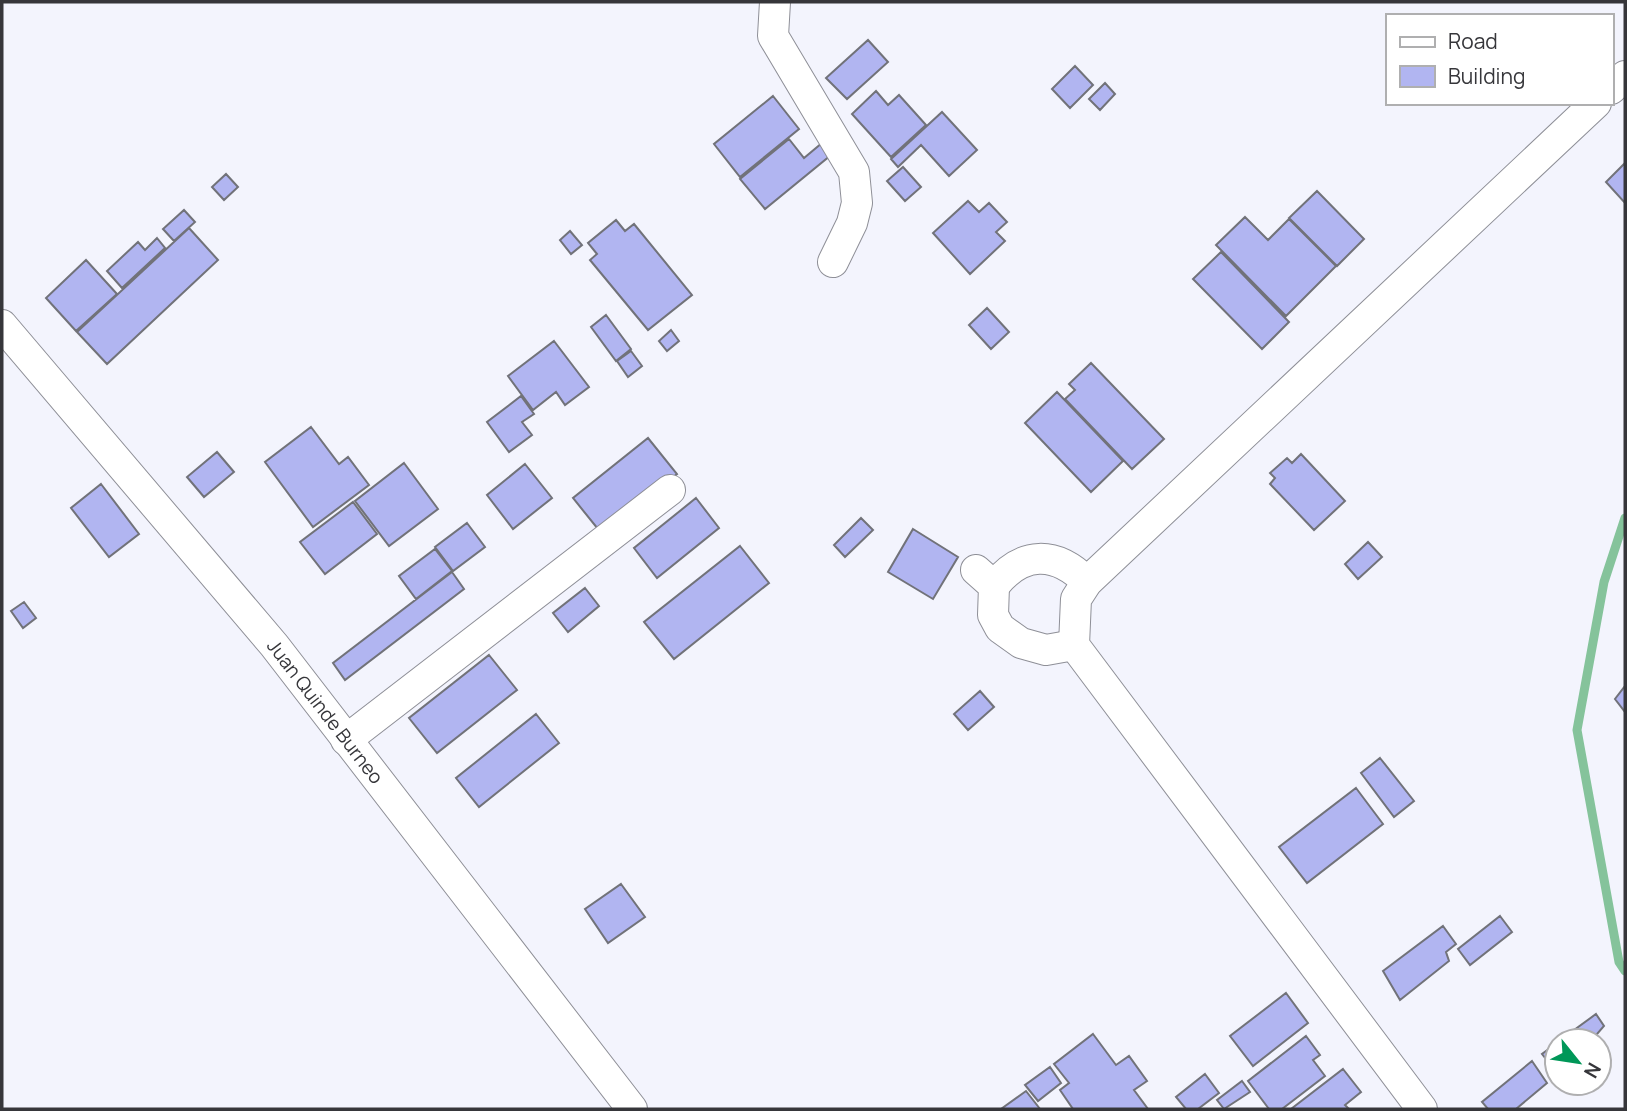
<svg xmlns="http://www.w3.org/2000/svg" width="1627" height="1111" font-family="Manrope,sans-serif">
  <rect width="100%" height="100%" fill="#f3f4fd"/>
  <g fill="none" stroke-linecap="round" stroke-linejoin="round">
    <path stroke="#85c39b" stroke-width="9" d="M1625 518 1604 582 1577 730 1619 962 1625 971"/>
  </g>
  <path fill="#b1b5f1" stroke="#717279" stroke-width="2" d="M868 40 888 62 847 99 826 78Z
    M1075 66 1093 85 1070 108 1052 89Z
    M1105 83 1115 94 1100 110 1089 99Z
    M876 91 888 105 899 95 926 125 891 157 852 114Z
    M773 96 799 129 740 177 714 144Z
    M942 112 977 150 949 176 921 145 898 167 891 159Z
    M789 139 804 158 822 143 831 155 765 209 740 179Z
    M1625 163V203L1606 182Z
    M903 167 921 187 905 201 887 181Z
    M226 174 238 187 224 200 212 187Z
    M1317 191 1364 239 1337 266 1289 218Z
    M968 201 979 212 989 203 1007 222 996 232 1005 241 970 274 933 233Z
    M184 210 195 222 174 241 163 229Z
    M1245 217 1268 240 1289 219 1336 266 1286 316 1216 245Z
    M616 220 625 231 634 224 692 295 648 330 590 260 597 254 588 243Z
    M189 228 218 260 107 364 77 332Z
    M570 231 582 245 571 254 560 240Z
    M157 238 165 248 122 288 107 271 138 242 145 250Z
    M1221 252 1289 322 1262 349 1193 279Z
    M86 260 117 294 76 331 46 298Z
    M987 308 1009 332 991 349 969 325Z
    M606 315 631 349 616 361 591 327Z
    M671 330 679 341 667 351 659 341Z
    M554 341 589 387 565 405 556 392 533 410 508 376Z
    M631 351 642 366 628 377 617 361Z
    M1091 363 1164 439 1132 469 1065 399 1075 390 1069 384Z
    M1057 392 1123 461 1091 492 1025 423Z
    M521 396 534 414 522 422 532 435 509 452 487 422Z
    M311 427 339 464 348 457 369 485 313 527 265 462Z
    M648 438 677 474 602 534 573 498Z
    M217 452 234 472 204 497 187 477Z
    M1301 454 1345 501 1314 530 1270 484 1275 478 1270 473 1287 458 1292 463Z
    M404 463 438 509 389 546 355 501Z
    M525 464 552 498 513 529 487 495Z
    M101 484 139 534 109 557 71 508Z
    M696 498 719 528 657 578 634 548Z
    M353 502 377 534 325 574 300 542Z
    M861 518 873 530 845 557 834 545Z
    M467 523 485 547 453 571 435 547Z
    M913 529 958 557 933 599 888 572Z
    M1368 542 1382 557 1358 579 1345 564Z
    M740 546 769 583 674 659 644 622Z
    M435 549 452 571 416 599 399 576Z
    M452 572 464 589 345 680 333 663Z
    M585 588 599 606 568 632 553 613Z
    M24 602 36 618 23 628 11 611Z
    M489 655 517 690 437 753 409 718Z
    M1625 686V712L1615 699Z
    M980 691 994 707 968 730 954 714Z
    M536 714 559 743 479 807 456 778Z
    M1380 758 1414 801 1394 817 1361 773Z
    M1356 788 1383 824 1307 883 1279 847Z
    M621 884 645 917 608 943 585 909Z
    M1500 916 1512 932 1470 965 1458 949Z
    M1443 926 1456 944 1446 952 1449 961 1400 1000 1383 971Z
    M1286 993 1308 1023 1253 1066 1230 1036Z
    M1596 1014 1604 1026 1591 1041H1559Z
    M1093 1034 1116 1065 1129 1056 1147 1081 1134 1090 1148 1109H1073L1060 1090 1069 1083 1054 1064Z
    M1306 1036 1320 1055 1313 1060 1325 1076 1282 1109H1269L1248 1081Z
    M1557 1043V1073L1542 1054Z
    M1532 1061 1547 1083 1516 1109H1488L1482 1102Z
    M1050 1067 1061 1083 1038 1101 1025 1085Z
    M1343 1069 1361 1092 1345 1105 1349 1109H1291Z
    M1205 1074 1219 1093 1198 1109H1186L1176 1097Z
    M1242 1081 1250 1092 1224 1109 1217 1100Z
    M1026 1091 1040 1109H1001Z"/>
  <g fill="none" stroke-linecap="round" stroke-linejoin="round">
    <g stroke="#8e8f97" stroke-width="32">
      <g id="minor">
        <path d="M775 2 773 36 854 172 857 203 852 223 833 262"/>
        <path d="M1611 89 1625 76"/>
        <path id="s1" d="M2 325 274 645 632 1109"/>
        <path d="M976 570 994 586 993 615 1000 628 1021 643 1046 650 1074 645"/>
        <path d="M994 586C1022 551 1055 550 1087 582"/>
        <path d="M346 740 670 490"/>
        <path d="M1422 1109 1074 645 1076 599 1087 582 1596 103"/>
      </g>
    </g>
    <use href="#minor" stroke="#fff" stroke-width="30"/>
  </g>
  <g text-anchor="middle" stroke-width="5" stroke-linejoin="round" paint-order="stroke">
    <g font-size="19" fill="#36363a" stroke="#fff">
      <text dy="7" stroke="none"><textPath href="#s1" startOffset="504">Juan Quinde Burneo</textPath></text>
    </g>
  </g>
  <rect width="1627" height="1111" fill="none" stroke="#36363a" stroke-width="7"/>
  <rect x="1386" y="14" width="228" height="91" fill="#ffffff" stroke="#afafb0" stroke-width="2"/>
  <rect x="1400" y="37" width="35" height="10" fill="#ffffff" stroke="#afafb0" stroke-width="2"/>
  <text x="1448" y="49" font-size="21" fill="#36363a">Road</text>
  <rect x="1400" y="66" width="35" height="21" fill="#b1b5f1" stroke="#afafb0" stroke-width="2"/>
  <text x="1448" y="84" font-size="21" fill="#36363a">Building</text>
  <g transform="translate(1578 1062) rotate(120)"><circle r="33" fill="#ffffff" stroke="#afafb0" stroke-width="2"/>
  <path d="M0-5L12 26L0 18L-12 26Z" fill="#009758"/>
  <text y="-10" font-size="19" font-weight="bold" text-anchor="middle" fill="#36363a">N</text>
  </g>
</svg>
